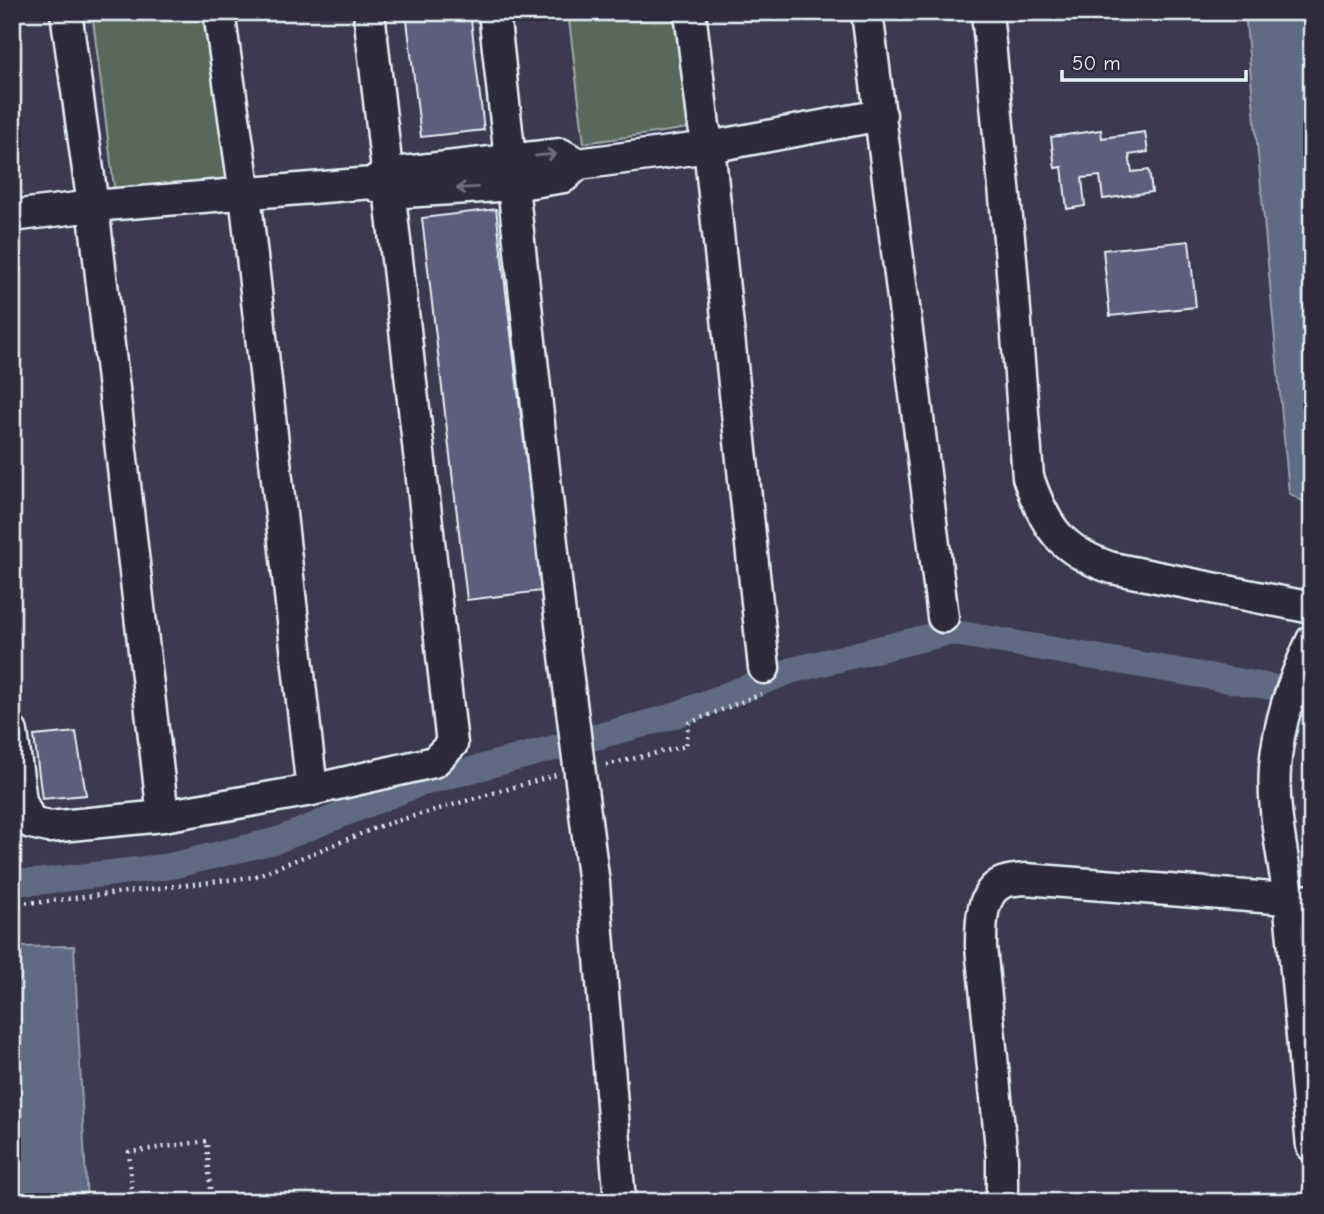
<svg xmlns="http://www.w3.org/2000/svg" width="1324" height="1214" font-family="'Comic Neue',sans-serif">
  <rect width="100%" height="100%" fill="#3d3950"/>
  <filter id="ink" filterUnits="userSpaceOnUse"><feTurbulence type="fractalNoise" baseFrequency=".0143" numOctaves="2"/><feDisplacementMap in="SourceGraphic" scale="14" xChannelSelector="R" yChannelSelector="G"/><feConvolveMatrix kernelMatrix="1 2 1 2 8 2 1 2 1" color-interpolation-filters="sRGB"/></filter>
  <g filter="url(#ink)">
    <path fill="#5a675c" stroke="#a1acaa" stroke-width="2" d="M92 12H208L229 181 115 195Z
      M568 12H690L704 126 584 143Z"/>
    <path fill="#616a82" stroke="#97a0b1" stroke-width="2" d="M1245 12H1312V507L1289 493Z
      M74 946 87 1202H12V947Z"/>
    <g fill="none" stroke-linecap="round" stroke-linejoin="round">
      <path stroke="#616a82" stroke-width="26" d="M12 882H36L171 866 278 840 419 784 670 717 793 670 949 632 1312 694"/>
    </g>
    <path fill="#5f5d7b" stroke="#e8f1f8" stroke-width="2" d="M406 12H470L484 130 421 137Z
      M1101 130 1102 138 1145 132 1148 152 1129 155 1132 172 1149 170 1152 192 1103 199 1100 176 1082 178 1085 206 1067 209 1062 167 1055 168 1051 137Z
      M496 209 542 591 467 600 422 218Z
      M1189 241 1196 307 1110 316 1103 250Z
      M76 732 86 795 42 799 34 736Z"/>
    <g fill="none" stroke-linecap="round" stroke-linejoin="round">
      <g stroke="#e8f1f8" stroke-width="35">
        <path id="minor" d="M66 12 93 206 163 816
          M219 12 245 194 312 790
          M494 12 560 616
          M690 12 704 126 709 147 764 668
          M867 12 943 617
          M987 12 1011 259 1028 477C1045 527 1061 551 1112 568L1312 608
          M578 164 561 154 385 174 372 183 388 193 514 185 564 177 578 164 709 147 881 115
          M12 216 93 206 372 183
          M1312 640C1293 681 1278 722 1275 768 1272 812 1284 857 1289 901 1298 982 1304 1064 1312 1146
          M12 732 21 801 31 823 49 827 163 816 312 790 434 762 452 744 369 12
          M594 884 620 1202
          M1002 1202V1158L981 947C981 927 980 893 1002 883 1008 880 1018 880 1025 879L1312 901"/>
      </g>
      <path stroke="#e8f1f8" stroke-width="4.5" stroke-dasharray="2 5" stroke-linecap="butt" d="M606 765 686 746 689 723 761 694
        M12 903 41 902 253 877 383 825 556 775
        M133 1202 129 1152 207 1141 211 1202"/>
      <use href="#minor" stroke="#2f2a3d" stroke-width="30"/>
      <g stroke="#e8f1f8" stroke-width="35" stroke-linecap="butt">
        <path id="minor-bridge" d="M560 616 594 884"/>
      </g>
      <use href="#minor-bridge" stroke="#2f2a3d" stroke-width="30"/>
    </g>
    <defs><path id="oneway-shaft" d="M-6 0H5M1.5-3L5.5 0L1.5 3" fill="none" stroke-width="1.6" stroke-linecap="round" stroke-linejoin="round" transform="scale(1.75)"/></defs>
    <g stroke="#70707e">
      <use href="#oneway-shaft" transform="translate(546 155) rotate(-5)"/>
      <use href="#oneway-shaft" transform="translate(467 188) rotate(177)"/>
    </g>
  </g>
  <rect width="1324" height="1214" fill="none" stroke="#2f2a3d" stroke-width="42"/>
  <rect x="21" y="21" width="1282" height="1172" fill="none" stroke="#e8f1f8" stroke-width="2.5" filter="url(#ink)"/>
  <path d="M1062 70v10h184v-10" fill="none" stroke="#e8f1f8" stroke-width="3.5"/>
  <text x="1072" y="70" font-size="21" fill="#e8f1f8" stroke="#2f2a3d" stroke-width="5" paint-order="stroke">50 m</text>
</svg>
